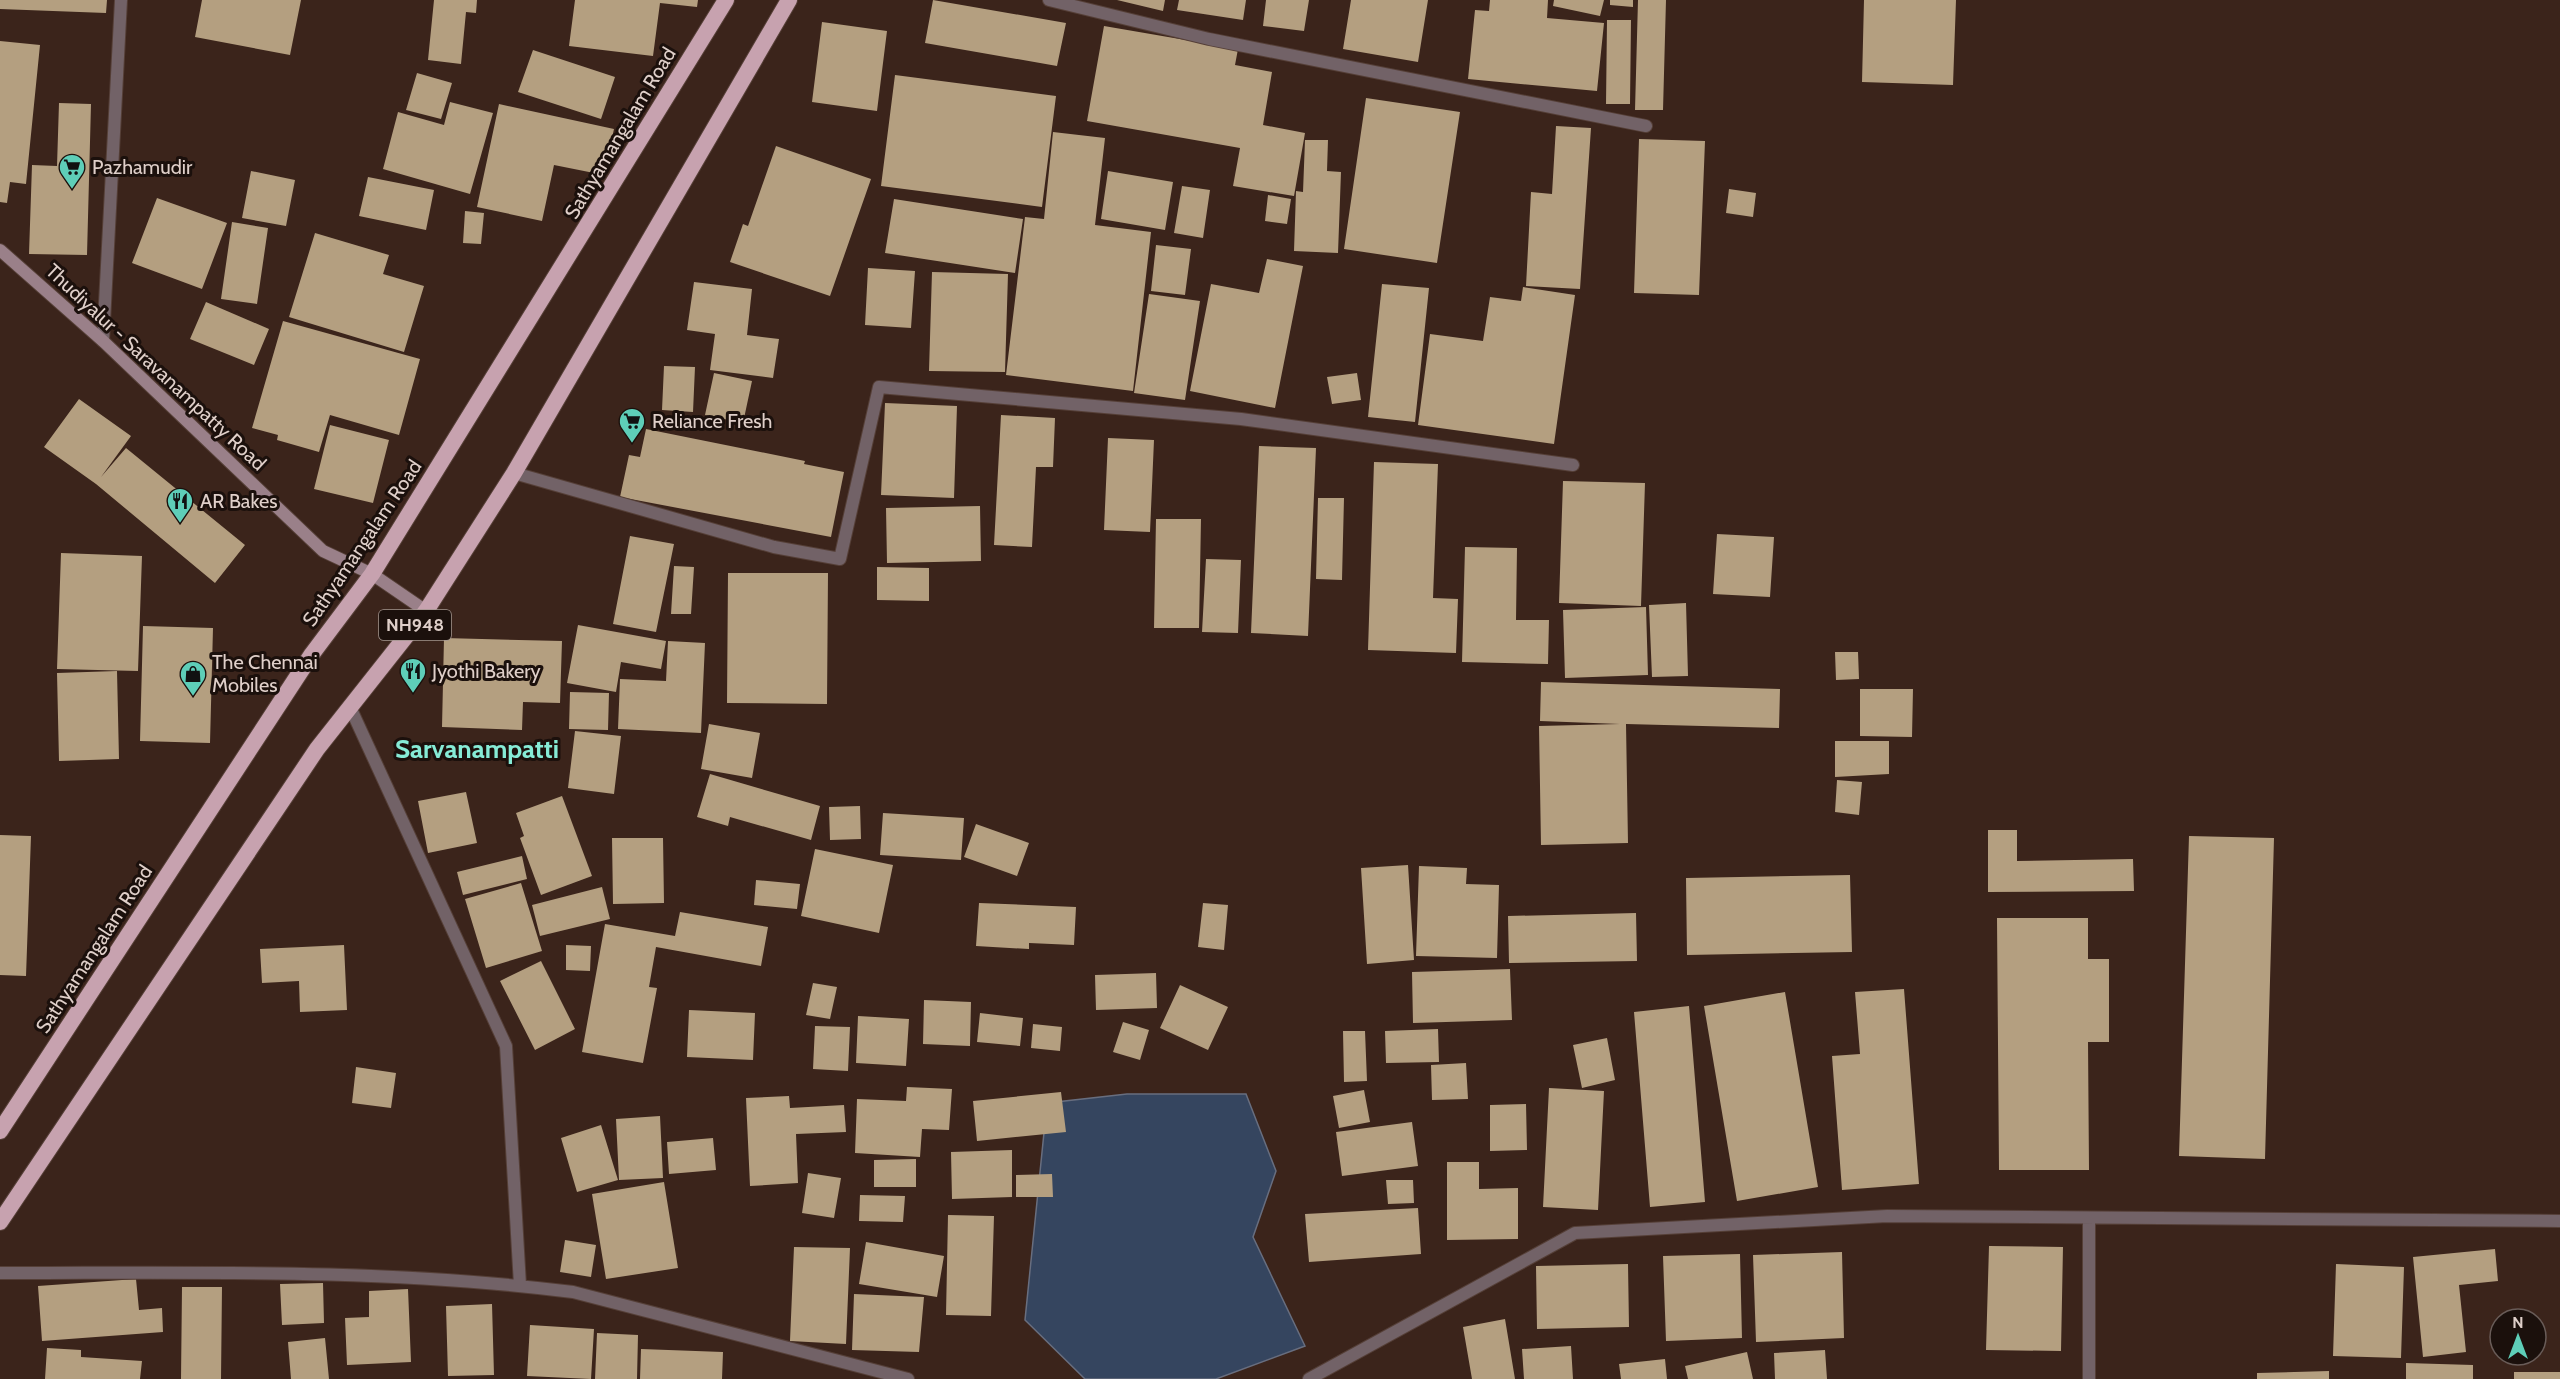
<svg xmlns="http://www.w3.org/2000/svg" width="2560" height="1379" font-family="Cabin,sans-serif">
  <rect width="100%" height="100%" fill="#3b241b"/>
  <path fill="#35455f" stroke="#686e7f" stroke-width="1.5" d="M1127 1094H1246L1276 1171 1253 1237 1305 1346 1216 1379H1085L1025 1320 1047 1103Z"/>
  <path fill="#b49f80" d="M0 0H107L106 13 0 9Z
    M202 0H301L290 55 195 37Z
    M434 0H477L476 13 466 12 461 64 428 60Z
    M575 0H698L697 7 660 3 653 56 569 46Z
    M933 0 1066 23 1057 66 925 43Z
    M1117 0H1165L1163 11Z
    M1179 0H1246L1243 20 1177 10Z
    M1266 0H1309L1304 31 1263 26Z
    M1351 0H1428L1418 62 1343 49Z
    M1490 0H1548L1547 18 1604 23 1597 91 1468 79 1475 10 1489 11Z
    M1554 0H1604L1600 16 1553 6Z
    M1610 0H1633V7L1610 5Z
    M1638 0H1666L1663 110H1635Z
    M1864 0H1956L1953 85 1862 82Z
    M1607 20H1631L1630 104H1606Z
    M822 22 887 31 877 111 812 102Z
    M1104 26 1238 49 1235 65 1272 72 1263 125 1305 133 1294 196 1233 186 1240 148 1087 121Z
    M0 41 40 45 26 184 10 182 7 203 0 202Z
    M533 50 615 77 601 119 518 92Z
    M417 73 452 83 441 119 406 110Z
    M895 75 1056 96 1042 207 881 186Z
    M1366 98 1460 112 1437 263 1344 249Z
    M450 102 493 113 470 194 383 169 398 112 444 125Z
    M59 103 91 104 87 255 29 254 32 165 57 166Z
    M499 104 614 129 604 175 554 165 542 221 477 207Z
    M1556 126 1591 128 1580 289 1526 286 1531 192 1552 194Z
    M1053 132 1105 138 1095 225 1151 232 1133 391 1006 375 1025 217 1044 219Z
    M1639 139 1705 141 1699 295 1634 293Z
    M1305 140H1328L1327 171 1341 172 1338 253 1294 251 1296 191 1303 192Z
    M776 146 871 179 830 296 730 262 743 224 748 226Z
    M251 171 295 180 286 226 242 218Z
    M1108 171 1173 182 1165 230 1101 219Z
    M368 177 434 190 426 230 359 216Z
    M1182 186 1210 190 1203 238 1174 233Z
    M1729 189 1756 193 1753 217 1726 213Z
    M1268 195 1291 199 1287 224 1265 221Z
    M157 198 227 223 202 289 132 263Z
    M894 199 1023 219 1015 273 885 253Z
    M465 211 484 213 481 244 463 243Z
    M232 222 268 228 257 304 221 299Z
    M315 233 389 255 383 274 424 286 404 352 289 317Z
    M1156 245 1191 249 1185 295 1151 291Z
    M1267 259 1303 266 1275 408 1190 391 1211 284 1259 293Z
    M868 268 915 271 911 328 865 325Z
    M932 272 1008 274 1005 372 929 371Z
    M694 282 752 289 747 335 779 339 773 378 710 370 715 334 687 330Z
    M1382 284 1429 288 1415 422 1368 417Z
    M1523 287 1575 295 1554 444 1418 425 1430 334 1483 341 1490 297 1521 301Z
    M1149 294 1200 301 1185 400 1134 393Z
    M206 302 269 329 254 365 190 339Z
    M283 321 420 359 399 435 330 415 319 452 277 440 278 435 252 428Z
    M664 366 695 367 693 412 662 410Z
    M714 373 752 381 743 423 705 415Z
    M1357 373 1361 400 1332 404 1327 377Z
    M79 399 131 436 101 477 126 448 245 545 215 583 96 484 44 447Z
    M885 403 957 406 954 498 881 495Z
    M1001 415 1055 418 1053 467H1036L1032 547 994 545Z
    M330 425 389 440 373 503 314 489Z
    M646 429 805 461 804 464 844 472 831 537 620 497 629 455 640 457Z
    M1108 438 1154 440 1150 532 1104 530Z
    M1259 446 1316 448 1308 636 1251 633Z
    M1374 462 1438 464 1433 598 1458 599 1456 653 1368 650Z
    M1563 481 1645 483 1641 606 1559 603Z
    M1318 498H1344L1342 580 1316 579Z
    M980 506 981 561 887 563 886 508Z
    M1156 519H1201L1199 628H1154Z
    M1717 534 1774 537 1770 597 1713 594Z
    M630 536 674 544 656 632 613 624Z
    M1465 547 1517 548 1516 620H1549L1548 664 1462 662Z
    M61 553 142 556 138 671 57 669Z
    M1206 559 1241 560 1238 633 1202 632Z
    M674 566 694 567 691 614H671Z
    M877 567 929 568V601L877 600Z
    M728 573H828L827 704 727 703Z
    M1686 603 1688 676 1652 677 1649 605Z
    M1646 607 1648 675 1565 678 1563 610Z
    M578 625 666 641 661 669 621 662 616 692 567 683Z
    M143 626 213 628 210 743 140 741Z
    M444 638 562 641 560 703 523 702 522 730 442 727Z
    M668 641 705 643 701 733 618 729 620 679 666 681Z
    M1835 652H1858L1859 679 1836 680Z
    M117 671 119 759 59 761 57 673Z
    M1541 682 1780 689 1779 728 1626 724 1628 843 1541 845 1539 726 1620 724 1540 721Z
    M1860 689H1913L1912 737 1860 736Z
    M570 692 609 693 608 730 569 729Z
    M709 724 760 733 752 778 701 769Z
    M575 731 621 736 614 794 568 788Z
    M1835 741H1889V774L1835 777Z
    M710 774 820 806 811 840 730 817 728 826 697 817Z
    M1837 780 1862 782 1859 815 1835 812Z
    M466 792 477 843 428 853 418 801Z
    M562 796 592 876 541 895 520 838 524 836 516 813Z
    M860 806 861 839 830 840 829 807Z
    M883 813 964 818 961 860 880 855Z
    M976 824 1029 843 1017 876 964 857Z
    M1988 830H2017V861L2133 859 2134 891 1988 892Z
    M0 835 31 836 26 976 0 975Z
    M2189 836 2274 838 2265 1159 2179 1156Z
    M612 838H663L664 903 613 904Z
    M815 849 893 865 879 933 801 916Z
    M522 856 527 879 463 895 457 872Z
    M1408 865 1414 960 1367 964 1361 868Z
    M1419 866 1467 868 1466 884 1499 885 1497 958 1416 956Z
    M1850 875 1852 952 1687 955 1686 878Z
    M756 880 800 884 797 909 754 905Z
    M521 883 542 951 486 968 465 899Z
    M602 887 610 919 540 936 532 905Z
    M979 903 1076 907 1074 945 1029 943V949L976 946Z
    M1203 903 1228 905 1224 950 1198 947Z
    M680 912 768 927 761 966 656 947 649 987 657 988 643 1063 582 1052 605 924 675 936Z
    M1636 913 1637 961 1509 963 1508 916Z
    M1997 918H2088V959H2109V1042H2088L2089 1170H1999Z
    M344 945 347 1010 300 1012 299 981 262 983 260 949Z
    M566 945 591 946 590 971 566 970Z
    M541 961 575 1029 535 1050 500 981Z
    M1510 969 1512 1020 1413 1023 1412 972Z
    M1156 973 1157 1008 1096 1010 1095 975Z
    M813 983 837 987 830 1019 806 1015Z
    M1180 985 1228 1007 1208 1050 1160 1028Z
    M1904 989 1919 1184 1842 1190 1832 1056 1860 1054 1855 992Z
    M1785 992 1818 1187 1737 1201 1704 1006Z
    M924 1000 971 1002 970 1046 923 1044Z
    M1689 1006 1705 1202 1650 1207 1634 1012Z
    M689 1010 755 1013 753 1060 687 1057Z
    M980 1013 1023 1018 1020 1046 977 1042Z
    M858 1016 909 1019 906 1066 856 1063Z
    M1123 1022 1149 1030 1140 1060 1113 1052Z
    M1033 1024 1062 1027 1060 1051 1031 1048Z
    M815 1026 850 1027 848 1071 813 1069Z
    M1438 1029 1439 1062 1386 1063 1385 1031Z
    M1343 1031H1365L1367 1081 1344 1082Z
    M1607 1038 1615 1080 1582 1088 1573 1045Z
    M1466 1063 1468 1099 1432 1100 1431 1065Z
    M356 1067 396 1073 391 1108 352 1103Z
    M907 1087 952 1089 949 1130 922 1129 920 1157 855 1153 857 1099 906 1101Z
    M1549 1088 1604 1091 1598 1210 1543 1207Z
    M1364 1090 1370 1122 1339 1128 1333 1096Z
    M1061 1092 1066 1132 977 1141 973 1101Z
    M789 1096 790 1108 844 1105 846 1132 796 1134 798 1183 750 1186 746 1098Z
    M1526 1104 1527 1150 1490 1151V1105Z
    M660 1116 663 1178 619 1180 616 1119Z
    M1412 1122 1418 1166 1342 1176 1336 1132Z
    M601 1125 618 1180 577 1192 561 1138Z
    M713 1138 716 1170 669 1174 667 1142Z
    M1012 1150V1197L952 1199 951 1152Z
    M916 1159V1187H874V1160Z
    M1447 1162H1479V1189L1518 1188V1239L1447 1240Z
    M808 1173 841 1178 834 1218 802 1213Z
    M1052 1174 1053 1197H1016V1175Z
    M1386 1180H1413L1414 1203 1388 1204Z
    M664 1182 678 1268 606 1279 592 1194Z
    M860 1195 905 1196 903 1222 859 1221Z
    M1418 1208 1421 1254 1309 1262 1305 1214Z
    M948 1215 994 1216 991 1316 946 1315Z
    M565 1240 596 1245 591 1277 560 1272Z
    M866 1242 944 1256 937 1297 859 1284Z
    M1989 1246 2063 1247 2061 1351 1986 1350Z
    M794 1247 850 1248 846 1344 790 1341Z
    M2495 1249 2498 1281 2459 1285 2466 1352 2423 1357 2413 1257Z
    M1842 1252 1844 1338 1756 1342 1753 1255Z
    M1740 1254 1742 1338 1666 1341 1663 1256Z
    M1628 1264 1629 1327 1537 1329 1536 1266Z
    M2336 1264 2404 1267 2401 1358 2333 1356Z
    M136 1279 139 1310 162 1308 163 1332 42 1341 38 1286Z
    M323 1283 324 1323 282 1325 280 1284Z
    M182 1287H222L221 1379H181Z
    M408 1289 411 1362 347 1365 345 1318 369 1317V1291Z
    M854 1294 924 1297 919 1352 852 1350Z
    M492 1304 494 1375 448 1376 446 1306Z
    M1505 1319 1515 1379H1472L1463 1327Z
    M530 1325 594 1329 591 1379 527 1376Z
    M597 1333 638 1335 637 1379H595Z
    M325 1338 329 1379H291L288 1342Z
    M1571 1346 1573 1379H1524L1522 1349Z
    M47 1348 81 1350V1357L142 1361 140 1379H45Z
    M641 1349 723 1352 722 1379H640Z
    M1825 1350 1827 1379H1775L1774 1353Z
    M1747 1352 1753 1379H1688L1685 1366Z
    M1665 1359 1667 1379H1621L1619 1364Z
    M2406 1363 2473 1365V1379H2406Z
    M2329 1371V1379H2257V1373Z
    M2514 1372H2560V1379H2514Z"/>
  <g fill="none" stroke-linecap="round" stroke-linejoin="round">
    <g stroke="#553f37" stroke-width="14">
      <path id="minor" d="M1049 0 1209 39 1646 126
        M103 341 121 0
        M514 473 774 547 840 559 879 387 1241 419 1573 465
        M350 707 506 1046 520 1285
        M2089 1218V1379
        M0 1273C191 1273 383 1268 573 1292L908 1379
        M1309 1379 1575 1233 1887 1216 2560 1221"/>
    </g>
    <g stroke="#553f37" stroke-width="14">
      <path id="secondary" d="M0 250 103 341 323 551 372 574 426 611"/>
    </g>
    <g stroke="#553f37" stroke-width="18">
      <path id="trunk" d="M0 1131 312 654 372 574 726 0
        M0 1222 317 749 426 611 514 473 789 0"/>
    </g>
    <use href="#minor" stroke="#726267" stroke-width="12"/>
    <use href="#secondary" stroke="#9a8089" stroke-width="12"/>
    <use href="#trunk" stroke="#c7a2af" stroke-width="16"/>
  </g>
  <defs>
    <g id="supermarket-pin" transform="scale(1.35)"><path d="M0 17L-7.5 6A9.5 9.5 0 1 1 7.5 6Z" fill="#5eceb8" stroke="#1b100c"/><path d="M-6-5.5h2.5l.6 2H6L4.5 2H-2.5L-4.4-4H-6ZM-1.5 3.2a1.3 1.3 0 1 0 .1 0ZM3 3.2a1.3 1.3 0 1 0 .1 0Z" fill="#111"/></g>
    <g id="restaurant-pin" transform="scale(1.35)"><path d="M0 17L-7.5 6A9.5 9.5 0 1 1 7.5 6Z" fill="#5eceb8" stroke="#1b100c"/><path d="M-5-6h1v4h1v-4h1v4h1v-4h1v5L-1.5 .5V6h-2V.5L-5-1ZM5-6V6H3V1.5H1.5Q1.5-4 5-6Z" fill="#111"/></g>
    <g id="shop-pin" transform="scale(1.35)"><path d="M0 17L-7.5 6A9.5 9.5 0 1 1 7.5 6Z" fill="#5eceb8" stroke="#1b100c"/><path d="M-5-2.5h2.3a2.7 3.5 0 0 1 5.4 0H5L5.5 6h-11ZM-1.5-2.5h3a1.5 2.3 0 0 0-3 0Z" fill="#111"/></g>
  </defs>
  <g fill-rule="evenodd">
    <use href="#supermarket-pin" x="72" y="167"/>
    <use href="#supermarket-pin" x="632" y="421"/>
    <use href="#restaurant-pin" x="180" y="501"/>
    <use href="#restaurant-pin" x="413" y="671"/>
    <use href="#shop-pin" x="193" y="674"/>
  </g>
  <g text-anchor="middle" stroke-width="6" stroke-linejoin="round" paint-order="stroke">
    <rect fill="#1b100c" stroke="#a49690" stroke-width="1.5" x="379" y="610" width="72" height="30" rx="4.5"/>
    <g font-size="18" font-weight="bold" fill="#dfcfc9">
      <text x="415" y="631">NH948</text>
    </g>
    <g font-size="20" fill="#dfcfc9" stroke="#1b100c">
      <text transform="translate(620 133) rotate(-59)" y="7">Sathyamangalam Road</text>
      <text transform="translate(156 367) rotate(43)" y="7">Thudiyalur - Saravanampatty Road</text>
      <text transform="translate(362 543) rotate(-56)" y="7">Sathyamangalam Road</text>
      <text transform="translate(94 949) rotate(-57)" y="7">Sathyamangalam Road</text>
    </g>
    <g font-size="20" fill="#dfcfc9" stroke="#1b100c" text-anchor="start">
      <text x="92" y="174">Pazhamudir</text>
      <text x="652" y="428">Reliance Fresh</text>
      <text x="200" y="508">AR Bakes</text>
      <text x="212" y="669">The Chennai<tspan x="212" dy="23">Mobiles</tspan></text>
      <text x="432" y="678">Jyothi Bakery</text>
    </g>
    <g font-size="26" font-weight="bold" fill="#86ebd6" stroke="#1b100c">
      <text x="477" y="758">Sarvanampatti</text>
    </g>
  </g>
  <g transform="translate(2518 1337)"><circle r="28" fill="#1b100c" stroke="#695c58" stroke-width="1.5"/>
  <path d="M0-4.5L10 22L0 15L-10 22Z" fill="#5eceb8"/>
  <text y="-9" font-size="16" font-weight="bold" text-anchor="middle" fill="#dfcfc9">N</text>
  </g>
</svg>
